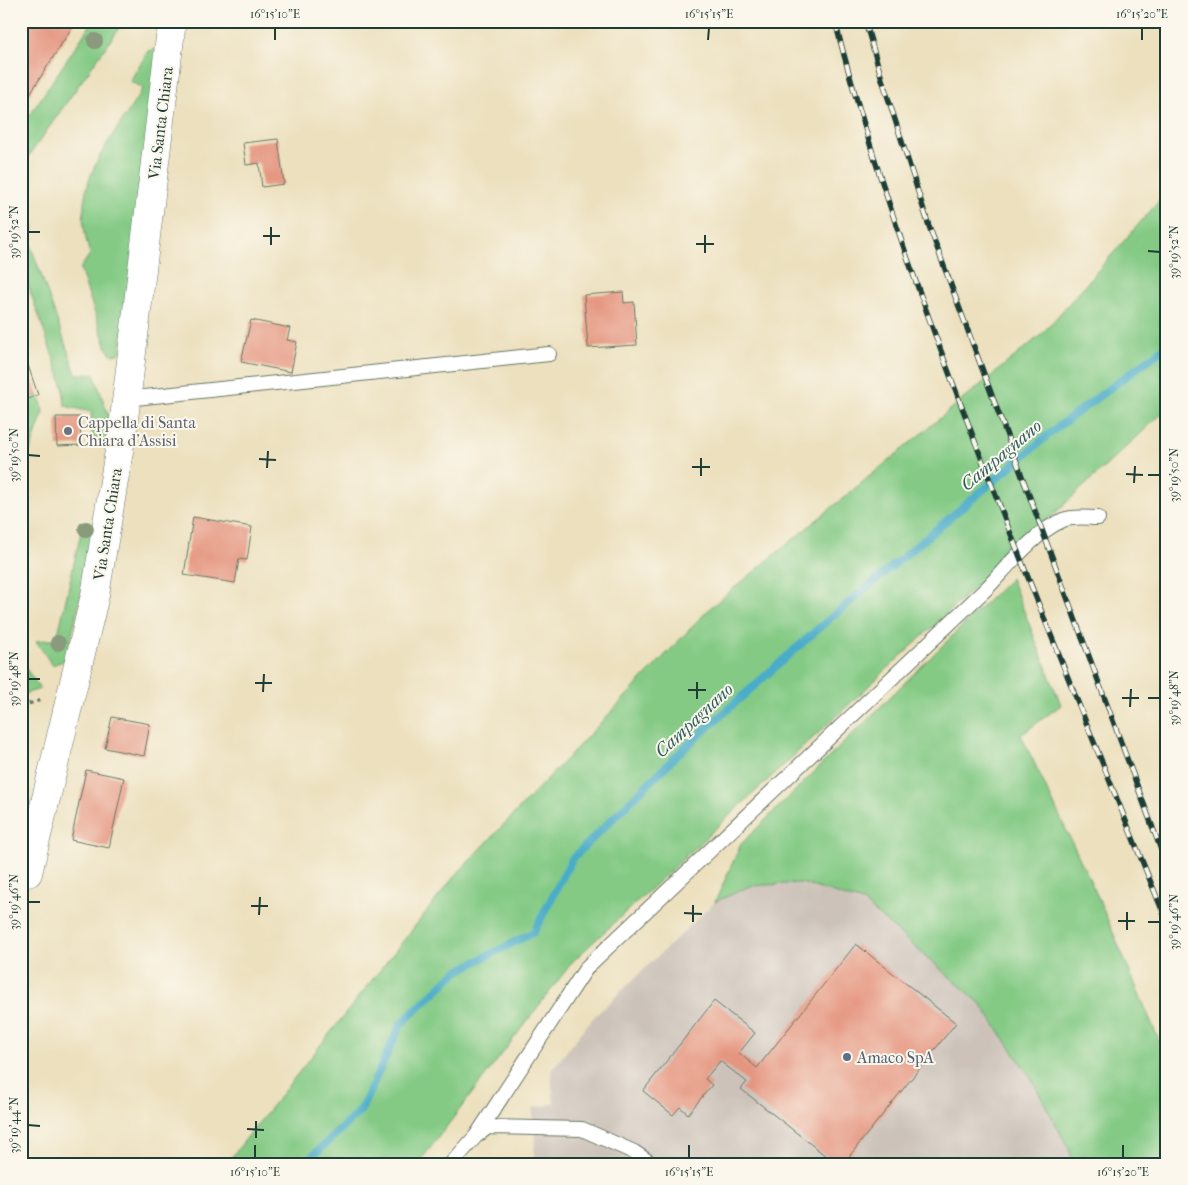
<svg xmlns="http://www.w3.org/2000/svg" width="1188" height="1185" font-family="'IM FELL French Canon',serif">
  <rect width="100%" height="100%" fill="#fbf7ec"/>
  <filter id="ink" filterUnits="userSpaceOnUse"><feTurbulence type="fractalNoise" baseFrequency=".02" numOctaves="2"/><feDisplacementMap in="SourceGraphic" scale="10" xChannelSelector="R" yChannelSelector="G"/><feConvolveMatrix kernelMatrix="1 2 1 2 8 2 1 2 1" color-interpolation-filters="sRGB"/></filter>
  <filter id="wash" filterUnits="userSpaceOnUse"><feTurbulence type="fractalNoise" baseFrequency=".0096" numOctaves="4" result="noise"/><feDisplacementMap in="SourceGraphic" scale="20" xChannelSelector="R" yChannelSelector="G"/><feGaussianBlur stdDeviation="1.12" result="paint"/><feColorMatrix in="noise" values="0 0 0 0 0 0 0 0 0 0 0 0 0 0 0 0 0 1.4 0 .05"/><feComposite in="paint" operator="in"/></filter>
  <g filter="url(#wash)">
    <rect width="100%" height="100%" fill="#ece0be"/>
    <path fill="#ccc2b9" d="M801 883 863 902 981 1004 1031 1078 1069 1149 1074 1164H534L535 1128 532 1108 554 1104 551 1071 593 1018 715 902 750 886Z"/>
    <path fill="#84ca85" stroke="#52845c" d="M93 21H124L26 160 28 162 22 170 21 128Z
      M154 49 161 59 120 353 114 355 109 352 106 346 80 269 90 254C67 181 109 146 143 88L130 81 148 51Z
      M21 192 34 230 26 232 76 374H94L112 426V443H93L91 412 65 406 63 387 59 374 21 265Z
      M1167 192V409L573 961 418 1164H226L454 877 710 608 1042 334Z
      M38 395 42 405 43 414 26 462 21 513V402Z
      M83 523 97 526 66 660 52 665 36 641 57 639Z
      M1011 578 1061 705 1021 735 1097 895 1167 1059V1164H1074L1069 1149 1031 1078 981 1004 863 902 801 883 750 886 715 902 741 844Z
      M21 668 27 670 40 689 21 695Z"/>
    <g fill="none" stroke-linecap="round" stroke-linejoin="round">
      <path stroke="#49acc8" stroke-width="8" d="M304 1164 361 1110 401 1024 456 972 534 932 572 859 679 753 820 627 1059 426 1167 346"/>
    </g>
    <g id="blocks">
      <path fill="#e59680" d="M21 21H76L21 108Z
        M278 139 284 184 262 187 259 163 246 165 243 143Z
        M623 292 624 303 634 302 637 345 588 348 584 295Z
        M251 320 290 328 287 340 297 342 291 372 241 362Z
        M21 344 38 395 21 402Z
        M56 417H80L81 445 57 446Z
        M193 517 252 527 247 560 239 559 235 583 184 575Z
        M112 717 150 724 144 756 105 748Z
        M86 770 124 778 109 848 71 840Z
        M856 944 956 1023 843 1164H836L741 1089 747 1082 720 1061 705 1079 712 1085 688 1114 680 1107 673 1115 643 1091 714 1001 755 1033 739 1053 757 1068Z"/>
    </g>
  </g>
  <g filter="url(#ink)">
    <use href="#blocks" fill-opacity="0" stroke="#677664" stroke-width="1"/>
    <g fill="none" stroke-linecap="round" stroke-linejoin="round">
      <g stroke="#677664" stroke-width="16">
        <path id="lane" d="M126 399 549 354
          M476 1136 587 967 988 587C1008 566 1036 531 1063 520 1073 516 1086 518 1098 518
          M451 1164 476 1136 488 1127 582 1129 634 1152 652 1164"/>
      </g>
      <g stroke="#677664" stroke-width="29">
        <path id="street" d="M28 873 95 595 123 427 172 21"/>
      </g>
      <path stroke="#677664" stroke-width="3" stroke-dasharray="4 4" stroke-linecap="butt" d="M21 653H23
        M21 706 42 700"/>
      <use href="#lane" stroke="#fff" stroke-width="14"/>
      <use href="#street" stroke="#fff" stroke-width="28"/>
      <g stroke="#1f3d34" stroke-width="5.5">
        <path id="rail" d="M835 21C874 173 928 319 984 465 1043 618 1105 770 1167 922
          M865 21 882 79 929 226 1167 866"/>
      </g>
      <use href="#rail" stroke="#fbf7ec" stroke-width="4" stroke-dasharray="11" stroke-linecap="butt"/>
    </g>
    <g fill="#899a7d">
      <circle cx="95" cy="41" r="8"/>
      <circle cx="86" cy="529" r="8"/>
      <circle cx="58" cy="643" r="8"/>
    </g>
  </g>
  <path fill="none" stroke="#1f3d34" stroke-width="2" d="M275 40V28M708 40 709 28M1142 40V28M28 232H40M263 236H280M696 244H714M271 245V227M1148 251 1160 252M705 253V235M28 455 40 456M259 459 276 460M692 467H710M267 468 268 451M1126 474 1143 475M1148 475H1160M701 476V458M1134 483 1135 466M28 679H40M255 683H272M688 690H706M263 692 264 674M1122 698H1139M1148 698H1160M697 699V682M1130 707 1131 689M28 902H40M251 906H268M684 913 702 914M259 915 260 897M1118 921H1135M693 922V905M1148 922H1160M1127 930V912M28 1125 40 1126M247 1129 264 1130M256 1138V1121M255 1158V1145M689 1158V1145M1123 1158V1145"/>
  <circle fill="#6b7280" stroke="#fbf7ec" stroke-width="2" cx="68" cy="431" r="5"/>
  <circle fill="#5c6f8a" stroke="#fbf7ec" stroke-width="2" cx="847" cy="1057" r="5"/>
  <g text-anchor="middle" stroke-width="4" stroke-linejoin="round" paint-order="stroke">
    <g font-size="16" fill="#1f3d34" stroke="#fbf7ec">
      <text transform="translate(160 123) rotate(-83)" y="6">Via Santa Chiara</text>
      <text transform="translate(107 524) rotate(-81)" y="6">Via Santa Chiara</text>
    </g>
    <g font-size="16" fill="#5b616d" stroke="#fbf7ec" text-anchor="start">
      <text x="78" y="428">Cappella di Santa<tspan x="78" dy="18">Chiara d'Assisi</tspan></text>
    </g>
    <g font-size="16" fill="#4e5e75" stroke="#fbf7ec" text-anchor="start">
      <text x="857" y="1063">Amaco SpA</text>
    </g>
    <g font-size="18" font-style="italic" fill="#2c5e60" stroke="#fbf7ec">
      <text transform="translate(1001 455) rotate(-40)" y="6">Campagnano</text>
      <text transform="translate(694 720) rotate(-43)" y="6">Campagnano</text>
    </g>
  </g>
  <rect width="1188" height="1185" fill="none" stroke="#fbf7ec" stroke-width="55"/>
  <rect x="28" y="28" width="1132" height="1130" fill="none" stroke="#1f3d34" stroke-width="2"/>
  <g font-size="12" text-anchor="middle" fill="#1f3d34">
    <text x="275" y="18">16°15'10"E</text>
    <text x="709" y="18">16°15'15"E</text>
    <text x="1142" y="18">16°15'20"E</text>
    <text transform="translate(14 232) rotate(-90)" y="4">39°19'52"N</text>
    <text transform="translate(1174 252) rotate(-90)" y="4">39°19'52"N</text>
    <text transform="translate(14 455) rotate(-90)" y="4">39°19'50"N</text>
    <text transform="translate(1174 475) rotate(-90)" y="4">39°19'50"N</text>
    <text transform="translate(14 679) rotate(-90)" y="4">39°19'48"N</text>
    <text transform="translate(1174 698) rotate(-90)" y="4">39°19'48"N</text>
    <text transform="translate(14 902) rotate(-90)" y="4">39°19'46"N</text>
    <text transform="translate(1174 922) rotate(-90)" y="4">39°19'46"N</text>
    <text transform="translate(14 1125) rotate(-90)" y="4">39°19'44"N</text>
    <text x="255" y="1176">16°15'10"E</text>
    <text x="689" y="1176">16°15'15"E</text>
    <text x="1123" y="1176">16°15'20"E</text>
  </g>
</svg>
